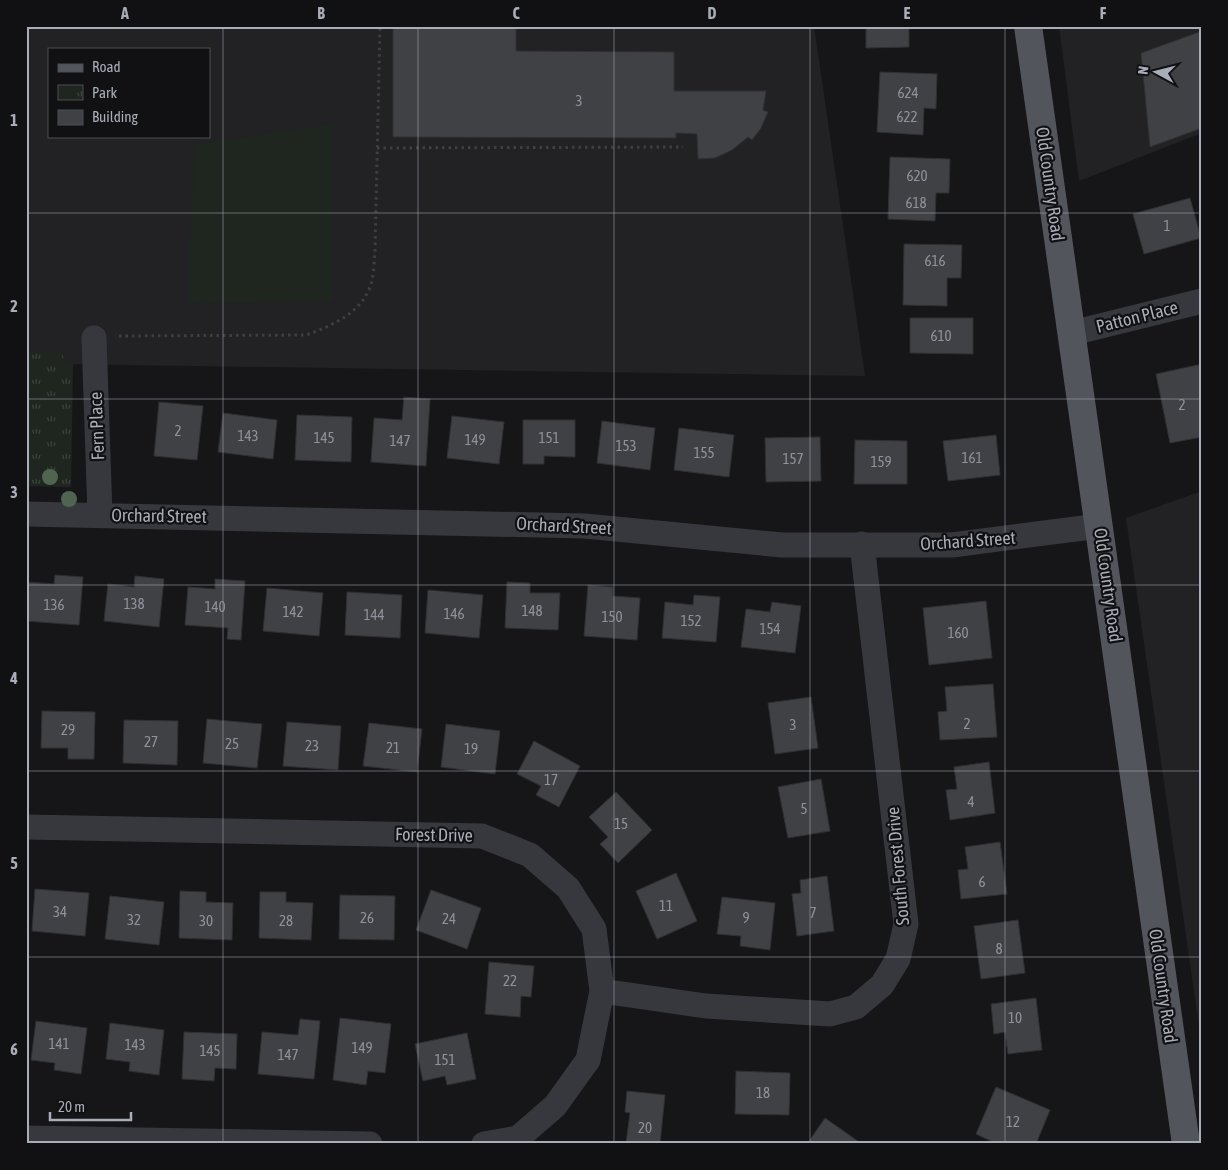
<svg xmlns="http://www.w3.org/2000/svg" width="1228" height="1170" font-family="'Asap Condensed',sans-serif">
  <defs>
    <pattern id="park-tufts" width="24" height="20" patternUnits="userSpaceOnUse" patternTransform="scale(1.25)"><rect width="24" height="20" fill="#1e261f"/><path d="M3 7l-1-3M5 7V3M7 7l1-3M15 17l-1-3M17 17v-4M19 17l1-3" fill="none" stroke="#3c433d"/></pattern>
  </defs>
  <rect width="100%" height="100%" fill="#161618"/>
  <path fill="#222225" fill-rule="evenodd" d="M26 26H814L865 376 64 364 63 353H26ZM49 49H209V136H49Z
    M1059 26H1202V133L1079 181Z
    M1202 491V1047L1126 518Z"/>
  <path fill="url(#park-tufts)" d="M26 353H63L64 364H73L71 487 26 486Z"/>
  <path fill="#1e261f" d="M333 124 332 301 188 303 194 144Z"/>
  <path fill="#404145" stroke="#303034" d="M393 26H516V51L674 52V91H766L763 110 768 112 761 128 752 140 748 137 732 150 715 158 698 159 697 134 676 133V138L393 137Z
    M866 26H909V47L866 48Z
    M1202 31V128L1150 147 1141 53Z
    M880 72 937 74 936 109 924 108 923 135 877 132Z
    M890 157 950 159 949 193H936L935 221 888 219Z
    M1190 198 1201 238 1144 254 1133 214Z
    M904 244 962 245 961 278H947V306L903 305Z
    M910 318H973V354L910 353Z
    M1202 364V437L1170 443 1156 374Z
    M404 397 430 399 426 466 371 462 374 418 402 420Z
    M159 402 203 406 197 460 154 456Z
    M223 413 277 420 273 459 218 452Z
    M297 415 352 417 351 462 295 460Z
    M452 416 504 422 499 464 447 458Z
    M523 420H575V457L544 456V464H523Z
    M602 421 655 428 650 470 597 463Z
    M679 428 734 435 729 477 674 470Z
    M996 435 1000 475 948 481 943 441Z
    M820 437 821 481 766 482 765 438Z
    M855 440 907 441V484H854Z
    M55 575 83 577 79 625 26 621 27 582 54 584Z
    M135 576 164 579 159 627 104 621 108 584 134 587Z
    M215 579 245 581 241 640 227 639 228 628 185 625 188 587 215 589Z
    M507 582 530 583V593H560L558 630 505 628Z
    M588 585 613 587V596L640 598 637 640 584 636Z
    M267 588 323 593 319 636 263 631Z
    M428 590 483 595 479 638 425 633Z
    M347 592 402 595 400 638 345 635Z
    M694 595 720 597 716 642 662 638 665 602 693 605Z
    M986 601 992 658 929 665 923 608Z
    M772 602 801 606 795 653 741 647 746 609 770 612Z
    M993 684 997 737 940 740 938 712 947 711 945 687Z
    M811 697 818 748 775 754 768 703Z
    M42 711 95 712 94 759H68V748H41Z
    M207 719 262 724 257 768 203 763Z
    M124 720 178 721 177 765 123 763Z
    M287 722 341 726 338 770 283 766Z
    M369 723 422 729 417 772 363 766Z
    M446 724 500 731 495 774 441 767Z
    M534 741 580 766 559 807 536 795 541 786 517 774Z
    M989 762 995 813 950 820 946 790 957 789 954 767Z
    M821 779 830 831 788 838 778 787Z
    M616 792 652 830 618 863 600 844 608 837 589 817Z
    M1000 842 1007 894 961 899 958 870 968 869 965 847Z
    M676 873 697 921 657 939 636 891Z
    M827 876 834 931 797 936 792 894 801 893 800 880Z
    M35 889 89 893 85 936 32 931Z
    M431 890 481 908 467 949 416 930Z
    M180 891 206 892V902L233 903 232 940 179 938Z
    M260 892H286V902L313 903 311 940 259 938Z
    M340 895 395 896 394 940 339 939Z
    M110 896 164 902 159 945 105 939Z
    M722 897 775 903 770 950 740 946 741 936 717 934Z
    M1018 920 1025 973 981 979 974 926Z
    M489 962 534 966 531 997 521 996 520 1017 485 1014Z
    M1036 998 1042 1050 1008 1054 1005 1032 994 1034 991 1004Z
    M340 1018 391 1024 385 1073 368 1071 366 1085 333 1080Z
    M300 1019 320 1021 314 1079 258 1074 262 1032 298 1035Z
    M36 1021 87 1028 81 1074 54 1070 55 1063 31 1060Z
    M110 1023 164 1030 159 1075 129 1071 130 1062 106 1059Z
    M184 1032 237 1034 236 1069 215 1068 214 1081 182 1079Z
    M467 1033 476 1079 447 1085 445 1076 423 1081 415 1044Z
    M736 1071 790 1073 789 1115 735 1114Z
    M996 1087 1050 1110 1036 1144H997L976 1134Z
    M627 1091 665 1095 660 1144 626 1143 630 1113 625 1112Z
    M825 1118 862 1144H807Z"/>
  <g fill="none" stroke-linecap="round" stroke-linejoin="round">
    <path stroke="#3d3f44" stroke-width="3" stroke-dasharray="2.5 4" stroke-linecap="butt" d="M377 148 683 147
      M119 336 306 335C331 326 360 314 370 287 374 277 374 263 375 252L380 26"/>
    <path stroke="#37383d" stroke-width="25" d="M1072 333 1202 301
      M94 338 100 515
      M26 514 585 526 782 545H952L1099 526
      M26 827 482 836 530 855 568 888 594 929 602 991 588 1060 555 1106 518 1138
      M602 991 706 1006 830 1014 856 1007 882 985 898 959 906 924 862 544
      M26 1138 370 1144
      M484 1144 518 1138 522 1144"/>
    <path stroke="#53555c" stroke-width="28" d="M1028 26 1186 1144"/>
  </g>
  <g fill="#506452">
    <circle cx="50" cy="477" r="8"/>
    <circle cx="69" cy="499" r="8"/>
  </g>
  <path fill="none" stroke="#a8adb8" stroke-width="1" stroke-opacity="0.55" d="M223 26V1144M418 26V1144M614 26V1144M810 26V1144M1005 26V1144M26 213H1202M26 399H1202M26 585H1202M26 771H1202M26 957H1202"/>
  <g text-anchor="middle" stroke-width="4.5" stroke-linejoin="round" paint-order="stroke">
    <g font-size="15" fill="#8e929b">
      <text x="908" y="98">624</text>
      <text x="579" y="106">3</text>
      <text x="907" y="122">622</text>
      <text x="917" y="181">620</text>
      <text x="916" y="208">618</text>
      <text x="1167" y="231">1</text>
      <text x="935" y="266">616</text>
      <text x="941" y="341">610</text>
      <text x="1182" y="410">2</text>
      <text x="178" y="436">2</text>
      <text x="248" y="441">143</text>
      <text x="324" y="443">145</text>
      <text x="549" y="443">151</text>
      <text x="475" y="445">149</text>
      <text x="400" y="446">147</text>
      <text x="626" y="451">153</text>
      <text x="704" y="458">155</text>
      <text x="972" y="463">161</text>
      <text x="793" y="464">157</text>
      <text x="881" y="467">159</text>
      <text x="134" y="609">138</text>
      <text x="54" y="610">136</text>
      <text x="215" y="612">140</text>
      <text x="532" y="616">148</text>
      <text x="293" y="617">142</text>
      <text x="454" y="619">146</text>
      <text x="374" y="620">144</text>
      <text x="612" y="622">150</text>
      <text x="691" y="626">152</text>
      <text x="770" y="634">154</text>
      <text x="958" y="638">160</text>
      <text x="967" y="729">2</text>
      <text x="793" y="730">3</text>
      <text x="68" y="735">29</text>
      <text x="151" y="747">27</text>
      <text x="232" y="749">25</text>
      <text x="312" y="751">23</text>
      <text x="393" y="753">21</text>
      <text x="471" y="754">19</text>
      <text x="551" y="785">17</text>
      <text x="971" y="807">4</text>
      <text x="804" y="814">5</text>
      <text x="621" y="829">15</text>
      <text x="982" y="887">6</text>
      <text x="666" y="911">11</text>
      <text x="60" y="917">34</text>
      <text x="813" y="918">7</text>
      <text x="367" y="923">26</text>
      <text x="746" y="923">9</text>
      <text x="449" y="924">24</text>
      <text x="134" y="925">32</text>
      <text x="206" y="926">30</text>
      <text x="286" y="926">28</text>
      <text x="999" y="954">8</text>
      <text x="510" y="986">22</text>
      <text x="1015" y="1023">10</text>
      <text x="59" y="1049">141</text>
      <text x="135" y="1050">143</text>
      <text x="362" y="1053">149</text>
      <text x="210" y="1056">145</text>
      <text x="288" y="1060">147</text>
      <text x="445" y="1065">151</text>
      <text x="763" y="1098">18</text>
      <text x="1013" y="1127">12</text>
      <text x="645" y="1133">20</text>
    </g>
    <g font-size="18" fill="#a8adb8" stroke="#111113">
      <text transform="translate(1050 184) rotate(82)" y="6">Old Country Road</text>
      <text transform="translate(1137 317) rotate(-14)" y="6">Patton Place</text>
      <text transform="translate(97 426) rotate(-92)" y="6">Fern Place</text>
      <text transform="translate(159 516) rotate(1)" y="6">Orchard Street</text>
      <text transform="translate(564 526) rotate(3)" y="6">Orchard Street</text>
      <text transform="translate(968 541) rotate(-4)" y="6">Orchard Street</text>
      <text transform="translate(1108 585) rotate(82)" y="6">Old Country Road</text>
      <text transform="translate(434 835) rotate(1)" y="6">Forest Drive</text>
      <text transform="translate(898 866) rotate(-95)" y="6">South Forest Drive</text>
      <text transform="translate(1163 986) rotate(82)" y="6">Old Country Road</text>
    </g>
  </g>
  <rect width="1228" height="1170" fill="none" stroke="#111113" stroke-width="55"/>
  <rect x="48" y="48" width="162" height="90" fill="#111113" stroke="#4d4f55"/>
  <rect x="58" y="64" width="25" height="8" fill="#53555c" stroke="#4d4f55"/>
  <text x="92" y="72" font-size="15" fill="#a8adb8">Road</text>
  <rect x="58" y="85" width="25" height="15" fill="url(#park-tufts)" stroke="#4d4f55"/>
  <text x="92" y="98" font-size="15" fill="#a8adb8">Park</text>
  <rect x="58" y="110" width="25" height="15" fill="#404145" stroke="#4d4f55"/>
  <text x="92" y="122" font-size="15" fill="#a8adb8">Building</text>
  <g transform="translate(1156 72) rotate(277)" stroke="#111113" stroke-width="4" paint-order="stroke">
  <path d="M0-4L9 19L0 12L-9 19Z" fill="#a8adb8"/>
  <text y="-8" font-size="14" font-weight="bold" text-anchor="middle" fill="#a8adb8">N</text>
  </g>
  <path d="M50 1112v8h81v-8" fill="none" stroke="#a8adb8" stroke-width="2.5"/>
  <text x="58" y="1112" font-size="15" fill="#a8adb8" stroke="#111113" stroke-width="4" paint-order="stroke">20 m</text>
  <rect x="28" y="28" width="1172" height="1114" fill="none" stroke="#a8adb8" stroke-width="2"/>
  <g font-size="16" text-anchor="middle" font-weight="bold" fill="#a8adb8">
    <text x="125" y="19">A</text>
    <text x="321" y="19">B</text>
    <text x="516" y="19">C</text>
    <text x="712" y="19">D</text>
    <text x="907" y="19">E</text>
    <text x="1103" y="19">F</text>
    <text x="14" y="126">1</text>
    <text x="14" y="312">2</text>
    <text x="14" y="498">3</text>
    <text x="14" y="684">4</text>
    <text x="14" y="869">5</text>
    <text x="14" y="1055">6</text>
  </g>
</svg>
